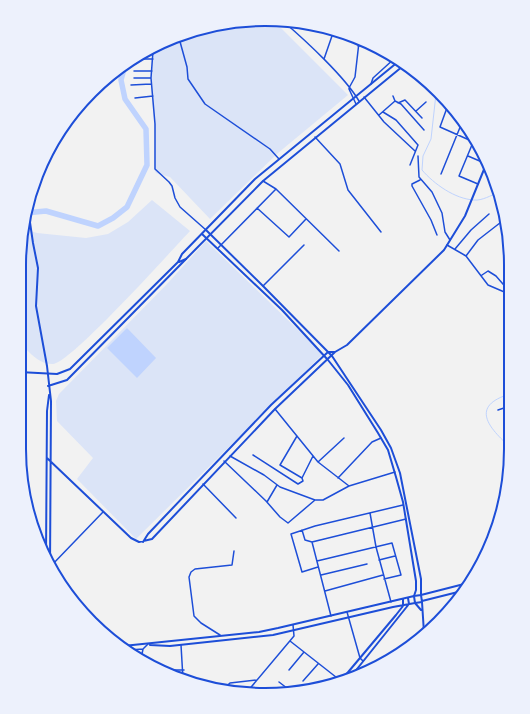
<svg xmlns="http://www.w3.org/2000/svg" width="530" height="714" font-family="'Fira Sans',sans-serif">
  <rect width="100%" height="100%" fill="#f2f2f2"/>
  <path fill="#dbe4f7" d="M276 23 348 95 278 153 210 219 170 177 156 173 154 169 155 135 151 85 152 52 202 27Z
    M152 200 190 231C171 251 71 363 53 364 40 364 33 356 25 348L23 229 37 233 86 238 108 234 128 222Z
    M206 241 323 354 136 539 77 479 93 458 57 421 56 401 59 394 167 284Z"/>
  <path fill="#bfd3fe" d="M127 328 156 358 137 378 107 348Z"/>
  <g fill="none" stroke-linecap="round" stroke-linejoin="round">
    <path stroke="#bfd3fe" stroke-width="1" d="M436 94 431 139 423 156 422 170C434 184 455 199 474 200 482 201 491 195 498 193
      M510 394C469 406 489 428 510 447"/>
    <path stroke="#bfd3fe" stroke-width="5.5" d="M25 213 46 211 98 226 113 218 127 207 147 165 146 129 125 99 121 80 125 65"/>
    <path stroke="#1d4ed8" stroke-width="1.5" d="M284 22C306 41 345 77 359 101
      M179 38 187 67 188 79 205 104 270 149 279 159
      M358 46 367 45
      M153 51 151 78 155 124V169L169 182 172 186 175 198 180 207 206 230
      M138 59H153
      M324 59 333 33
      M134 71H152
      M134 78H151
      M371 84 373 78 395 58
      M131 85 151 84
      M349 88 355 77 359 42
      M349 89 356 104
      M393 96 395 101 401 104 424 130
      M364 97 384 122 415 151
      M135 98 153 96
      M398 103 405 100 422 118
      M448 105 440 127 476 143
      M416 111 426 102
      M383 112 396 120 418 145 410 165
      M379 115 395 101
      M315 137 340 164 348 190 381 232
      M474 140 459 176 478 184
      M418 156 419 177 432 192 442 213 445 232 450 240
      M468 156 489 165
      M441 174 463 120
      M420 180 412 184V186L431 220 437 235
      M263 181 276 189 339 251
      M257 208 289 237 306 219
      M447 245 466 256 488 285 509 294
      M218 248 276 189
      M455 249 471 230 489 214
      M466 256 478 240 505 219
      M482 275 488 271 496 276 509 291
      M263 286 304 245
      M275 409 318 462 349 486
      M498 410 510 406
      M297 436 280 465 302 478 313 456
      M253 455 298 484 303 481 302 478
      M230 456 264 475 280 487 315 500H323L349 486 395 472
      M224 461 266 501 280 517 288 523 315 500
      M318 462 344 438
      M338 478 372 442 381 438
      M203 484 236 518
      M267 502 277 485
      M370 513 376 547 391 602
      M302 530 305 540 312 542 406 519
      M312 542 331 616
      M379 560 395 556
      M317 561 392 543 401 575 384 579
      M50 567 103 512
      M318 567 302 572 291 534 315 526 403 505
      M321 575 367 564
      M325 591 383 575
      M347 612 360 658 363 661
      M220 635 201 623 194 616 189 577 191 572 195 569 232 565 234 551
      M290 641 341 681
      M181 645 183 679
      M129 650 143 649
      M141 659 143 649 148 644
      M289 670 304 652
      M164 672V670H184
      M303 681 318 664
      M279 682 292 692
      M251 688 258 693
      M221 691 230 683 257 680
      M247 692 294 636 293 625"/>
    <path stroke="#1d4ed8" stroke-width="2" d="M27 202 33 243 38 268 36 306 47 366 51 401 50 567
      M206 230 263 286 332 356 381 430 391 448 400 473 421 579V595
      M202 234 282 310 328 360 348 385 378 433 388 450 396 477 403 502 416 581V590L414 596
      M48 386 67 380 186 259
      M47 458 131 538 139 542 152 539 275 409 335 352
      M143 542 148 534 271 405 328 352H335L347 345 444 250 465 216 487 162
      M46 557 47 411 49 395
      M422 602 424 633
      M415 603 421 610"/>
    <path stroke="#1d4ed8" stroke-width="2" d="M179 262 186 259 263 181 403 66
      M19 372 57 374 70 369 178 262 182 254 255 179 399 61
      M421 595 468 583
      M422 601 462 591
      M150 645 170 646 273 635 393 607 415 603
      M123 646 259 632 278 628 414 596 421 595 422 602 415 603 414 596
      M349 679 409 604 408 598
      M339 683 396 615 403 606V599"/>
  </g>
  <path d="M0 0H530V714H0ZM265 26H265A239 239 0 0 1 504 265V449A239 239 0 0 1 265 688H265A239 239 0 0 1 26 449V265A239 239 0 0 1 265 26Z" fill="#edf1fc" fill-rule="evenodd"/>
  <path fill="none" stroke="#1d4ed8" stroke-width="2" d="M265 26H265A239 239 0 0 1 504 265V449A239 239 0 0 1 265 688H265A239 239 0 0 1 26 449V265A239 239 0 0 1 265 26Z"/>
</svg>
